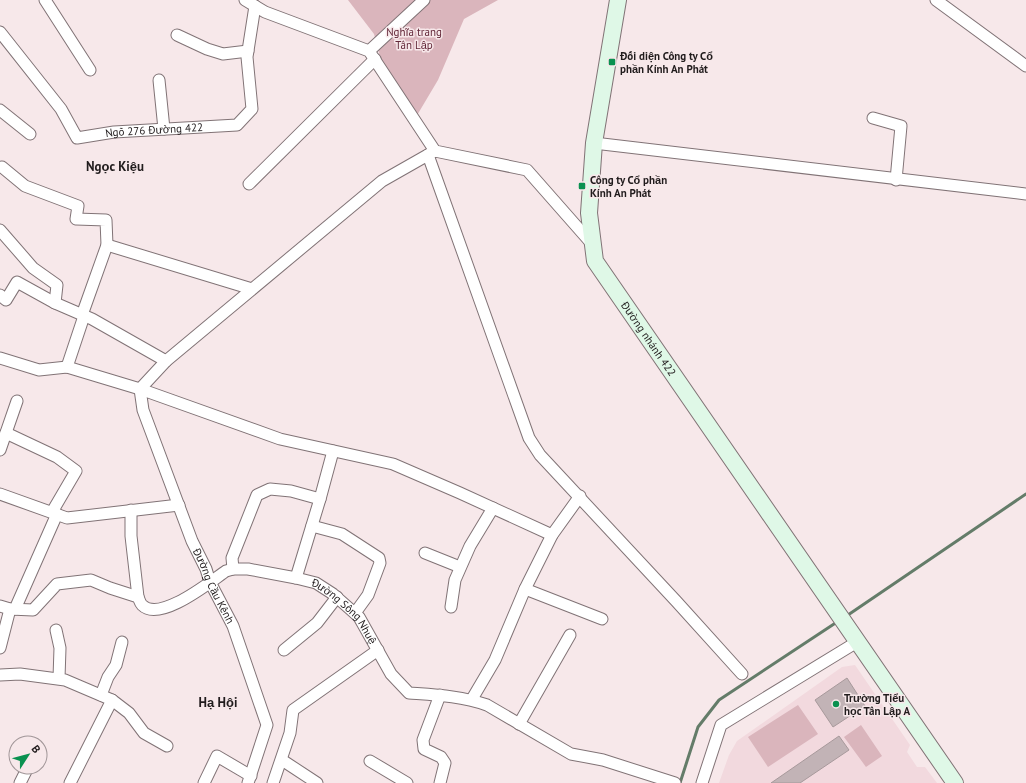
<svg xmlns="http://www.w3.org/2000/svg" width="1026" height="783" font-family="'PT Sans',sans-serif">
  <rect width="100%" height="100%" fill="#f7e8ea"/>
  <path fill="#f2d9de" d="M855 665 910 745 907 752 917 767H925L937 783H719L729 755 737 741 842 667Z"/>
  <path fill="#dab5bc" d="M348 0H498L464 19 438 80 416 117 382 64 374 34Z
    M798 705 818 734 768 767 748 737Z
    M861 725 882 756 866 767 844 737Z"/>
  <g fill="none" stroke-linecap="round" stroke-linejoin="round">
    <path stroke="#647c69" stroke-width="3" d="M845 617 1026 494
      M680 783 698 727 719 700 837 622"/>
  </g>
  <path fill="#c2b3b6" stroke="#a7999b" d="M847 678 865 706 833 727 815 700Z
    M839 736 849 750 800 783H771Z"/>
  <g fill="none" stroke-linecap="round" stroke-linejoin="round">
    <g stroke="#817376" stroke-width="13">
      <g id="street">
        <path d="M45 0 90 70"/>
        <path d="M245 0 265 12 369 51 435 151 527 170 593 245"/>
        <path d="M936 0 1026 66"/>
        <path id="s1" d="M0 32 61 109 77 138 114 132 237 125 252 109 247 57 255 6"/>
        <path d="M177 35 207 49 223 54 248 51"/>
        <path d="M369 51 424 0"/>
        <path d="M159 80 164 129"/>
        <path d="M0 110 30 134"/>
        <path d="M873 118 901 126 896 180"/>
        <path d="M594 143 1026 194"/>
        <path d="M428 155 529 438 540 455 676 601 742 674"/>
        <path d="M2 167 25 186 78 206 76 219 106 220 107 245 82 315"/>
        <path d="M249 184 375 59"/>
        <path d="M0 230 33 268 57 285 55 303 92 319 166 361"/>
        <path d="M107 245 252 289"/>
        <path d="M0 295 6 300 17 282 55 303"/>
        <path d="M0 358 39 370 67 367 140 389 280 439 393 464 460 493 552 535"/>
        <path d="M67 367 84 316"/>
        <path id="s2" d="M140 389 143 410 192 541 206 569 210 582 233 626 267 725 248 783"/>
        <path d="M140 389 166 361 382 181 433 152"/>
        <path d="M6 433 57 457 76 471 52 512"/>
        <path d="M0 450 17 401"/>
        <path d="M0 494 67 518 179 505"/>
        <path d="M131 510V536L138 597"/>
        <path d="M312 526 342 534 379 558 380 563 368 595 355 613"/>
        <path d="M425 553 460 567"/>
        <path d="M233 569 232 558 257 495 270 489 291 491 320 499"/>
        <path d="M296 578 320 499 333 451"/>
        <path d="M525 589 602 619"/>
        <path id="s3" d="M0 606 10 609 33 610 57 584 91 580 110 588 138 597C139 599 140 603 142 605 160 623 211 581 226 571L233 569H248L296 578 316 583 333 594 359 617 391 674 409 693C436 695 461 696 487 705L571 754 603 760 675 783"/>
        <path d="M451 607 455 580 470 546 493 508"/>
        <path d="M15 609 57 514"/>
        <path d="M56 630 60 648 59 678"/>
        <path d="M0 648 10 609"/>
        <path d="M284 650 317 623 337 597"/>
        <path d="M0 675 20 674 65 680 112 700 129 713 144 733 167 746"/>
        <path d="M101 695 108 677 116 665 122 642"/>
        <path d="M440 695 423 740 424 749 441 757 445 763 440 783"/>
        <path d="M472 699 495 660 525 589 552 535 580 496"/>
        <path d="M519 724 570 635"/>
        <path d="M370 761 407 783"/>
        <path d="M285 762 317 783"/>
        <path d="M20 783 28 767"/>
        <path d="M70 783 112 700"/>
        <path d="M204 783 217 756 251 776"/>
        <path d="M273 783 290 733 293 710 378 650"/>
        <path d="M702 783 721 725 857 642"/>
      </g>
    </g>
    <g stroke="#817376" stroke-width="18">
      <g id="secondary">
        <path id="s4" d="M618 0 594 143 589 213 595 261 955 783"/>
      </g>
    </g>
    <use href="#street" stroke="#fff" stroke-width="11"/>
    <use href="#secondary" stroke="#dff8e7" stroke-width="16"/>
  </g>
  <g fill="#0a9150" stroke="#f7e8ea" stroke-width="1.5">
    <rect x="608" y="58" width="8" height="8" rx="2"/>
    <rect x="578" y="182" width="8" height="8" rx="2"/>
    <circle cx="836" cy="704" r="4"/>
  </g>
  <g text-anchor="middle" stroke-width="3" stroke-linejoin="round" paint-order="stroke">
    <g font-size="11" fill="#612637" stroke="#f7e8ea">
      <text x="414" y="36">Nghĩa trang<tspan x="414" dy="13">Tân Lập</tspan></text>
    </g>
    <g font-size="11" font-weight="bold" fill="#211c1d" stroke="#f7e8ea" text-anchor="start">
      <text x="620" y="60">Đối diện Công ty Cổ<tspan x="620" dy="13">phần Kính An Phát</tspan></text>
      <text x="590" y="184">Công ty Cổ phần<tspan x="590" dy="13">Kính An Phát</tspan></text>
      <text x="844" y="702">Trường Tiểu<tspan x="844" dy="13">học Tân Lập A</tspan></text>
    </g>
    <g font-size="11" fill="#211c1d" stroke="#f7e8ea">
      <text dy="4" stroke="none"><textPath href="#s1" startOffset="209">Ngõ 276 Đường 422</textPath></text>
      <text dy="4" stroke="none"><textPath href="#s4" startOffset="358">Đường nhánh 422</textPath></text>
      <text dy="4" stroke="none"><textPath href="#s2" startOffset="211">Đường Cầu Kênh</textPath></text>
      <text dy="4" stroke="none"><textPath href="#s3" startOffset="390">Đường Sông Nhuệ</textPath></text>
    </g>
    <g font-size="13" font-weight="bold" fill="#211c1d" stroke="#f7e8ea">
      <text x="115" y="171">Ngọc Kiệu</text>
      <text x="218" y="707">Hạ Hội</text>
    </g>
  </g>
  <g transform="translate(28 755) rotate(54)"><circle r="19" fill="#f7e8ea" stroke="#a19698"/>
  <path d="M0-3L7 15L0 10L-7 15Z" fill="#0a9150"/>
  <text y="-6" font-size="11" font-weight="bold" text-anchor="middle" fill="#211c1d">B</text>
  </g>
</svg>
